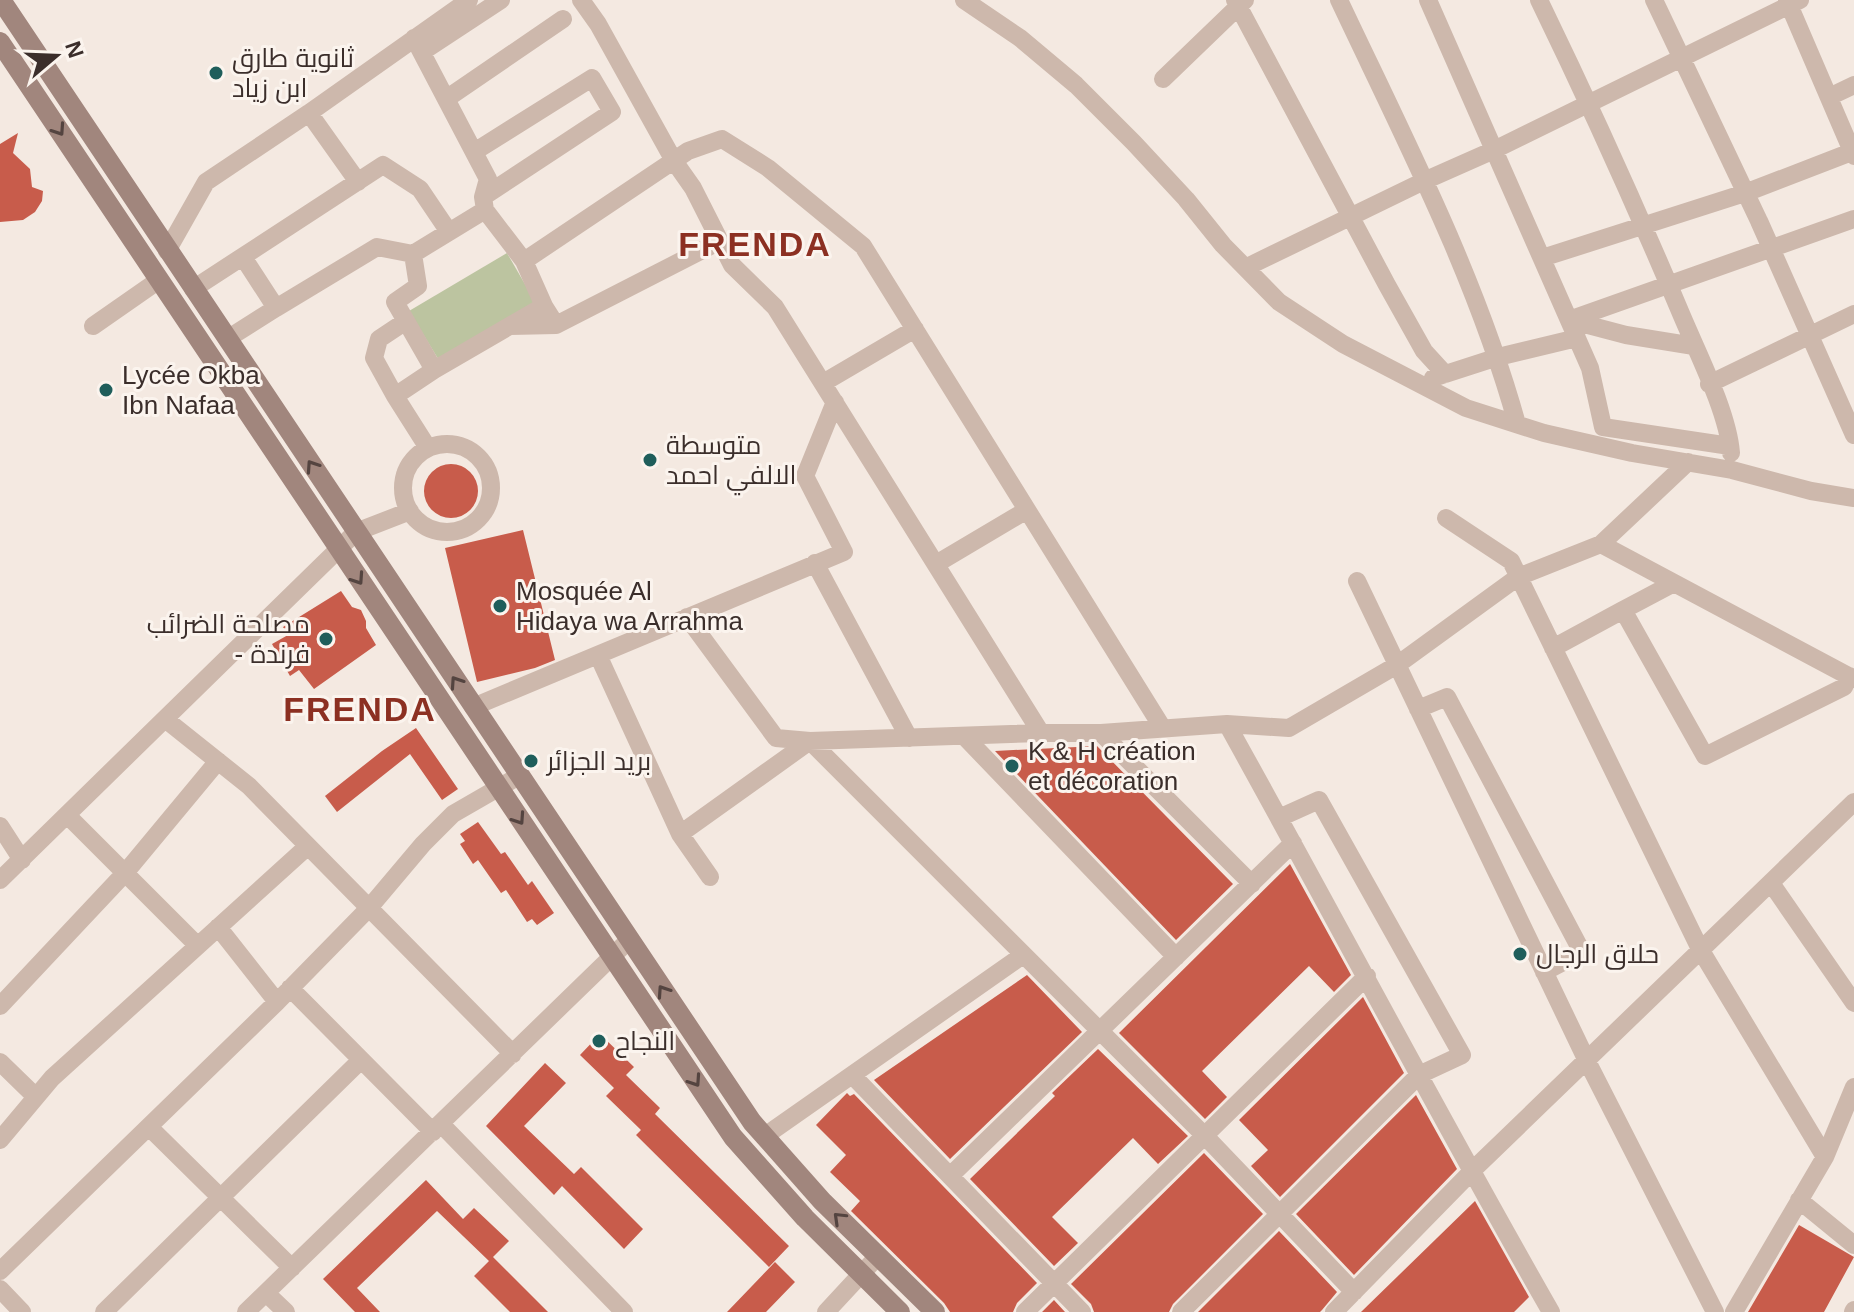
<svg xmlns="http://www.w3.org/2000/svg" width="1854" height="1312" font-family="Arial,Cairo,sans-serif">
  <rect width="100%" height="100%" fill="#f4e9e1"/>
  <path fill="#bcc4a0" d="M507 253 537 305 440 362 409 311Z"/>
  <path fill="#c85c4b" d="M18 133 13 153 30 169 32 187 43 191 42 201 35 212 23 220 0 222V144Z
    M424 491a27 27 0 1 1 54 0a27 27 0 1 1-54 0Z
    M523 530 555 660 535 668 477 682 445 548Z
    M341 591 352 607 361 610 366 621V628L376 645 314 689 299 670 290 676 272 644 288 635 283 627Z
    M416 728 458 789 442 800 410 754 337 812 325 796 382 751Z
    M1097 746 1233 884 1176 940 995 751Z
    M478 822 501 854 505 852 528 885 532 881 554 913 537 925 532 919 527 922 506 890 501 893 478 860 473 864 460 844 465 841 460 834Z
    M1290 864 1351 975 1334 992 1309 966 1202 1071 1227 1097 1205 1119 1119 1033Z
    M1027 975 1082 1032 950 1159 874 1080Z
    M1363 997 1404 1073 1280 1197 1251 1166 1268 1150 1239 1120Z
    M600 1034 634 1067 626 1075 660 1108 655 1114 789 1246 769 1267 636 1135 641 1130 606 1096 614 1088 580 1055Z
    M1098 1049 1188 1136 1158 1164 1133 1138 1052 1217 1078 1243 1054 1266 970 1179 1055 1096 1052 1093Z
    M545 1063 566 1083 524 1126 574 1174 581 1167 643 1229 624 1249 562 1186 554 1195 486 1126Z
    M847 1093 850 1096 854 1094 1037 1283 1017 1303 1013 1312H950L944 1303 851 1211 860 1201 830 1172 846 1155 816 1125Z
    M1416 1095 1457 1169 1354 1275 1296 1214Z
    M1204 1153 1263 1214 1173 1304 1169 1312H1094L1091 1304 1071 1284Z
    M426 1180 463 1219 474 1208 509 1241 493 1257 548 1312H510L474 1276 489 1261 437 1211 357 1288 380 1312H355L323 1279Z
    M1475 1201 1529 1297 1514 1312H1361Z
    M1799 1225 1854 1257 1824 1312H1748Z
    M1279 1231 1337 1292 1322 1310 1320 1312H1198Z
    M775 1262 795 1282 766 1312H727Z
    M1054 1300 1065 1312H1042Z"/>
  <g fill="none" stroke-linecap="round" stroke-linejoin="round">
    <path stroke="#cdb8ac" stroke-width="18" d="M581 0 598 24 674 161 693 188 732 265 775 307 1041 733
      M964 0 1020 38 1076 85 1134 143 1186 199 1223 245 1279 302 1343 344 1466 408 1544 433 1632 453 1732 470 1811 491 1854 498
      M1235 0 1387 285 1424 351 1445 374
      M1339 0C1404 138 1476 276 1517 424
      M1428 0 1590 368 1603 427 1730 446
      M1539 0C1590 105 1637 209 1682 316 1698 354 1728 413 1731 453
      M1654 0 1759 221 1854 435
      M1787 0 1854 156
      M422 52 501 0
      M1163 79 1245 0
      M1829 97 1854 85
      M446 99 563 19
      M309 113 469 0
      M474 152 592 78 612 112 483 197
      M485 210 524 261 544 306
      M167 251 206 182 309 113 358 182
      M413 254 418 286 395 302 434 370 395 396 428 448
      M1542 258 1745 193 1854 151
      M524 261 688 151 722 139 768 168 863 246 1162 727
      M1247 267 1424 181 1494 150 1800 0
      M193 289 383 165 420 189 449 232
      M276 308 377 247 413 254 485 210 483 197 488 179 414 38
      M1569 320 1854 219
      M1569 320 1626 335 1694 346
      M93 326 159 280
      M510 326 556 325 720 241
      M227 339 276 308 243 257
      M434 370 544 306 556 325
      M1433 378 1498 357 1577 338
      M823 383 915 329
      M1709 384 1854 314
      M395 396 374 358 379 339 406 321
      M403 488a44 44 0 1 1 88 0a44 44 0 1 1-88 0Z
      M1446 518 1511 561 1700 949 1825 1157
      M1601 544 1854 679
      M815 563 909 738
      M936 564 1027 510
      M1357 581 1587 1061 1715 1312
      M1623 610 1674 583
      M687 617 776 738 810 741 1205 1136 1354 1292
      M1553 648 1623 610 1705 756 1844 687 1849 676
      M598 655 680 834 710 877
      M473 707 844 552 805 476 835 402
      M1418 709 1447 697 1582 952 1544 972
      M165 719 249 786 513 1054
      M1227 724C1336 920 1440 1118 1551 1312
      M1101 733 1252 884
      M964 736 1176 957
      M67 815 197 945
      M0 826 22 860
      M680 834 810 741 1041 733H1101L1227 724 1289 728 1397 665 1518 577 1601 544 1688 462
      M0 880 356 532 410 511
      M1771 883 1854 1003
      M218 927 277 1002
      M290 988 433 1132
      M0 1006 125 873 218 761
      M0 1062 36 1097
      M852 1075 1082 1312
      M441 1124 624 1312
      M149 1127 292 1268
      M765 1136 1023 955
      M0 1140 52 1078 308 846
      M950 1176 1293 843
      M1799 1200 1854 1245
      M0 1271 277 1002 369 908 423 844 453 814 519 776
      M0 1289 22 1312
      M266 1293 286 1312
      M104 1312 361 1060
      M246 1312 629 940
      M826 1312 878 1256
      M1025 1312 1367 976
      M1181 1312 1419 1075 1462 1055 1319 800 1279 818
      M1334 1312 1478 1165 1854 802
      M1734 1312 1825 1157 1854 1087
      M1853 1312 1854 1310"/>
    <path stroke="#a1867d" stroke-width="20" d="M1 0 752 1122 822 1201 935 1312
      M0 42 733 1137 805 1218 900 1312"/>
  </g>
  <defs><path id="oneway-chevron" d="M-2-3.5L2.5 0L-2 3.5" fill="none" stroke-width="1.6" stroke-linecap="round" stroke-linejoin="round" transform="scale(2)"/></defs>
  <g stroke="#544440">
    <use href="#oneway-chevron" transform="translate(59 130) rotate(56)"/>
    <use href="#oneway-chevron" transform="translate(312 466) rotate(-124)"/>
    <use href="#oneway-chevron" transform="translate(358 579) rotate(56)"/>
    <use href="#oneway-chevron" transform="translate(456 682) rotate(-124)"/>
    <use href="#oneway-chevron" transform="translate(519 819) rotate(56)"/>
    <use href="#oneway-chevron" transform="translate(663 991) rotate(-124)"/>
    <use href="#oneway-chevron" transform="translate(695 1081) rotate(56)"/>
    <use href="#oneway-chevron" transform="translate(839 1218) rotate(-136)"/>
  </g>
  <g fill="#1f5e5b" stroke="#fbf4ee" stroke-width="3">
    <circle cx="216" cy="73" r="8"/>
    <circle cx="106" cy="390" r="8"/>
    <circle cx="650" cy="460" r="8"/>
    <circle cx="500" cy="606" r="8"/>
    <circle cx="326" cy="639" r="8"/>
    <circle cx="531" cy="761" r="8"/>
    <circle cx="1012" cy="766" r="8"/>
    <circle cx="1520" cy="954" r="8"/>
    <circle cx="599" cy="1041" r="8"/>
  </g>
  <g text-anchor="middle" stroke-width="6" stroke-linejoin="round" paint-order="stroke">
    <g font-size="26" fill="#3b2e2b" stroke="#fbf4ee" text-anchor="start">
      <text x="232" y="67">ثانوية طارق<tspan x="232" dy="30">ابن زياد</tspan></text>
      <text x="122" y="384">Lycée Okba<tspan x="122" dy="30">Ibn Nafaa</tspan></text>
      <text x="666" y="454">متوسطة<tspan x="666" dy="30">الالفي احمد</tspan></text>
      <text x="516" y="600">Mosquée Al<tspan x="516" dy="30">Hidaya wa Arrahma</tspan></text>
      <text x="310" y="633" text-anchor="end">مصلحة الضرائب<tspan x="310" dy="30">- فرندة</tspan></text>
      <text x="1028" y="760">K &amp; H création<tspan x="1028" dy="30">et décoration</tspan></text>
      <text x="547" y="770">بريد الجزائر</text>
      <text x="1536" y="963">حلاق الرجال</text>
      <text x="615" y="1050">النجاح</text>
    </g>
    <g font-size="34" font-weight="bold" letter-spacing="2" fill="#8c3022" stroke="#fbf4ee">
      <text x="755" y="256">FRENDA</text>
      <text x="360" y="721">FRENDA</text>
    </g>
  </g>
  <g transform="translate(56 56) rotate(71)" stroke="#fbf4ee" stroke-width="6" paint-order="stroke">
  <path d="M0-6L14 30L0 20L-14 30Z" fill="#3b2e2b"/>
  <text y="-12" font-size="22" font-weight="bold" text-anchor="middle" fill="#3b2e2b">N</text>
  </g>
</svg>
